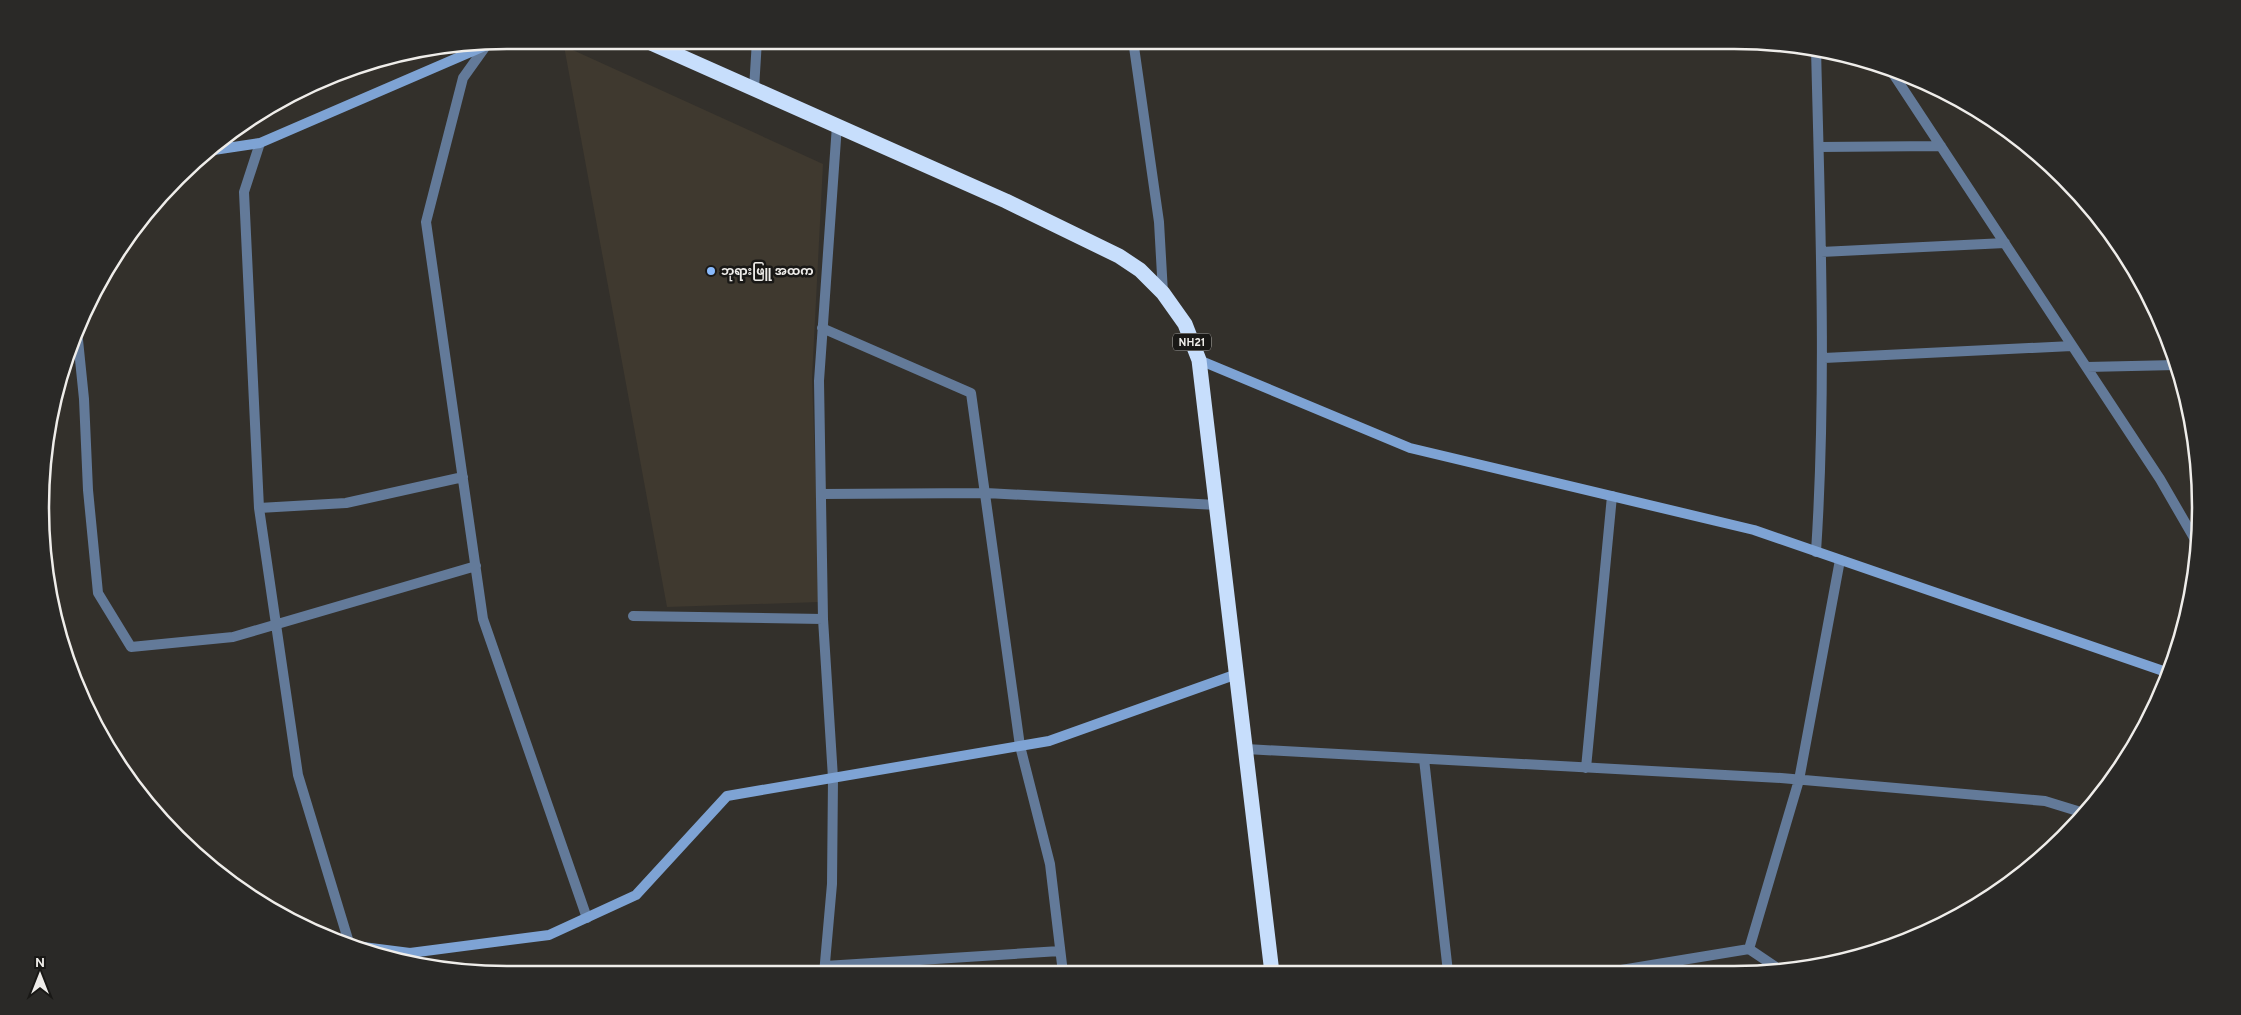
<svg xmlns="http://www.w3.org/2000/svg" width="2241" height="1015" font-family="Overpass,'Noto Sans Myanmar',sans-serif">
  <rect width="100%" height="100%" fill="#33302b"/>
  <path fill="#3f392f" d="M564 46 823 164 812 378 820 602 667 607Z"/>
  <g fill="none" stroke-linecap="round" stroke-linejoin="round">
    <path stroke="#637a99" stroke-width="10" d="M1133 40 1159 222 1163 293
      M488 43 463 78 426 222 483 619 587 918
      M1890 69 2160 479 2197 543
      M754 89 757 40
      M260 143 244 192 259 508 298 775 350 946
      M1819 147 1941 146
      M1821 252 2005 243
      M822 328 971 393 1020 746 1050 864 1063 973
      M78 340 84 399 88 490 98 593 131 647 233 637 476 566
      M1824 358 2072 346
      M2087 367 2176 365
      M821 494 986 493 1217 505
      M259 508 346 503 463 477
      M1816 552C1827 384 1820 216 1816 48
      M633 616 823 619
      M1246 749 1781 778 2045 801 2084 813
      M1424 759 1448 972
      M1586 768 1612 496
      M1749 949 1799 780 1840 560
      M825 966 1060 951
      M1609 972 1749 949 1782 971
      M824 974 832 884 833 778 823 619 819 381 837 125"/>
    <path stroke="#7ea3d4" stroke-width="10" d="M207 151 260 143 494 42
      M1199 360 1410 448 1754 530 2169 673
      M347 945 410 953 549 935 636 895 727 796 1049 741 1237 674"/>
    <path stroke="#c7defc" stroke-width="15" d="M644 40 1006 201 1119 256 1140 270 1163 293 1185 324 1199 360 1272 973"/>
  </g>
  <circle fill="#89bafc" stroke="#191816" stroke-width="2" cx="711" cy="271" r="5"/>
  <g text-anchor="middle" stroke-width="5" stroke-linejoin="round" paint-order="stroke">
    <rect fill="#191816" stroke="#afadaa" stroke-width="1" x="1173" y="333.5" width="38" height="17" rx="4"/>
    <g font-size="11" font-weight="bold" fill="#efedea">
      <text x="1192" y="346">NH21</text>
    </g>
    <g font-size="12" font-weight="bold" fill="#efedea" stroke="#191816" text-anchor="start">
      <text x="721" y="275">ဘုရားဖြူ အထက</text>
    </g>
  </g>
  <path d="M0 0H2241V1015H0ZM507 49H1734A458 458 0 0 1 2192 507V508A458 458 0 0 1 1734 966H507A458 458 0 0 1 49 508V507A458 458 0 0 1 507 49Z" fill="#2a2927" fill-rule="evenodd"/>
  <path fill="none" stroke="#efedea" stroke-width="2.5" d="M507 49H1734A458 458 0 0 1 2192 507V508A458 458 0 0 1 1734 966H507A458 458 0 0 1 49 508V507A458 458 0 0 1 507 49Z"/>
  <g transform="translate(40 975)" stroke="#191816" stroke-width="4" paint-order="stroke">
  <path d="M0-4L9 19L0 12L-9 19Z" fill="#efedea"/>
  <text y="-8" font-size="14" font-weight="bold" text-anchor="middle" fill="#efedea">N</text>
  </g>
</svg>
